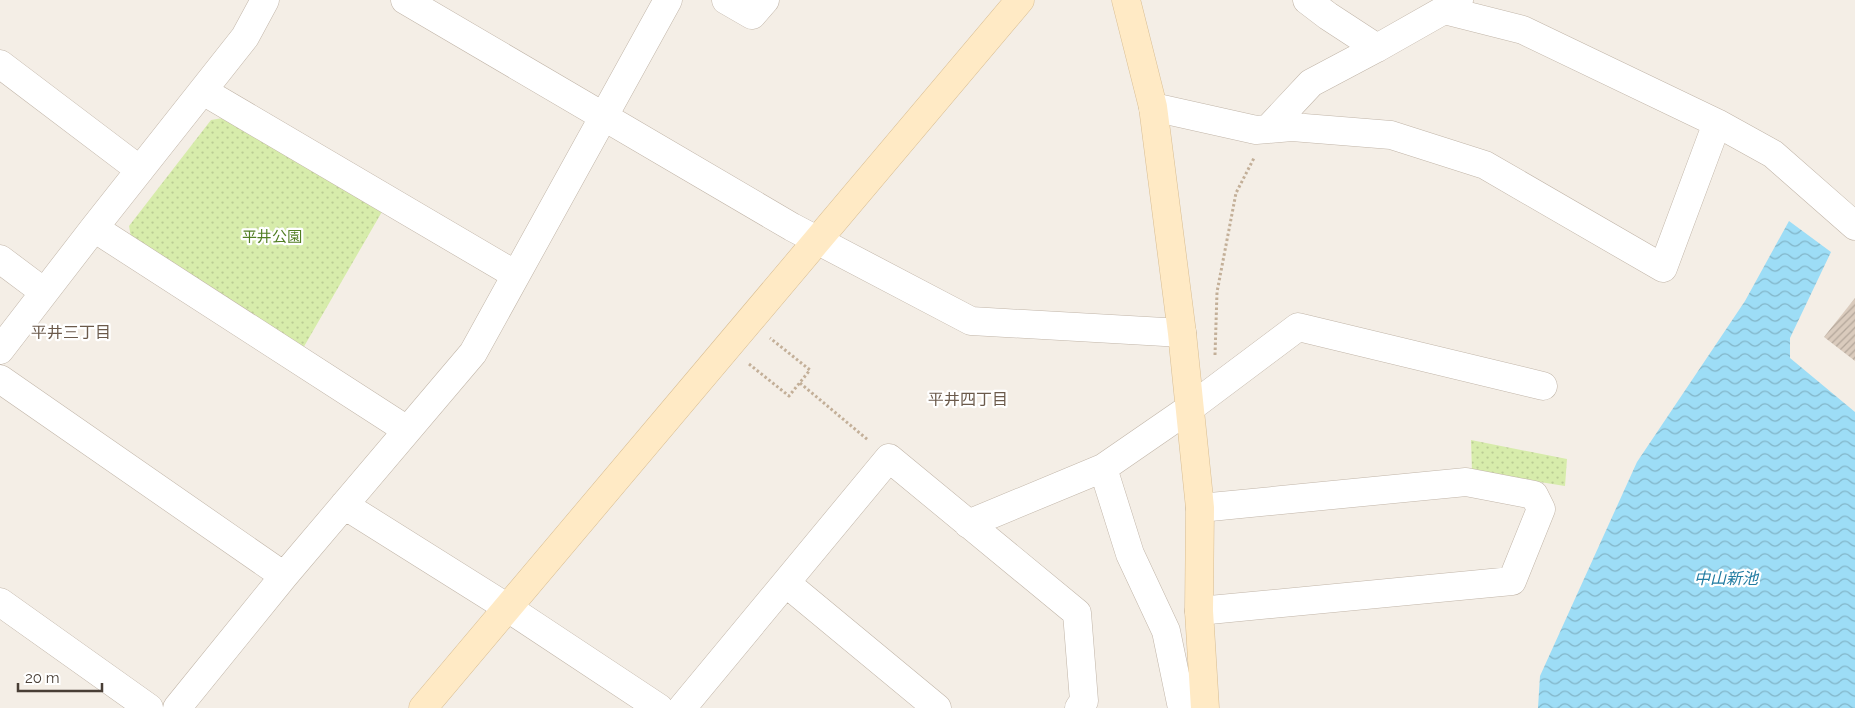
<svg xmlns="http://www.w3.org/2000/svg" width="1855" height="708" font-family="Raleway,'Noto Sans JP',sans-serif">
  <defs>
    <pattern id="grass-dots" width="8" height="8" patternUnits="userSpaceOnUse" patternTransform="scale(1.25)"><rect width="8" height="8" fill="#d7ecab"/><path d="M2 2h.1M6 6h.1" fill="none" stroke="#bacb94" stroke-width="1.8" stroke-linecap="round"/></pattern>
    <pattern id="water-waves" width="16" height="10" patternUnits="userSpaceOnUse" patternTransform="scale(1.25)"><rect width="16" height="10" fill="#9dddf6"/><path d="M0 5q4-4 8 0t8 0" fill="none" stroke="#82b5c8"/></pattern>
    <pattern id="building-hatch" width="6" height="6" patternUnits="userSpaceOnUse" patternTransform="scale(1.25)"><rect width="6" height="6" fill="#dacbbd"/><path d="M-1 1l2-2M0 6l6-6M5 7l2-2" fill="none" stroke="#b3a69a"/></pattern>
  </defs>
  <rect width="100%" height="100%" fill="#f4eee6"/>
  <path fill="url(#grass-dots)" d="M223 118 383 210 302 350 131 237 129 226 211 120Z
    M1471 440 1567 459 1565 486 1472 471Z"/>
  <path fill="url(#water-waves)" d="M1789 221 1831 252 1790 338V358L1855 412V708H1538L1540 676 1637 462 1745 301Z"/>
  <path fill="url(#building-hatch)" d="M1855 298V361L1824 337Z"/>
  <g fill="none" stroke-linecap="round" stroke-linejoin="round">
    <g stroke="#c1b5a8" stroke-width="29">
      <path id="street" d="M405 0 792 227 971 321 1182 333
        M726 0 752 15 765 0
        M1307 0 1328 16 1377 48
        M1444 10 1523 30 1717 123 1773 154 1855 226
        M0 64 140 170
        M203 91 516 275
        M1153 107 1256 130 1292 127 1391 135 1485 165 1663 268 1717 123
        M1268 129 1311 83 1377 48 1444 10 1459 0
        M94 228 407 430
        M0 259 44 292
        M0 350 94 228 245 37 265 0
        M0 379 284 576
        M1103 468 1130 554 1166 631 1182 708
        M344 505 508 608 659 708
        M968 524 1103 468 1190 408 1298 327 1543 386
        M786 583 937 708
        M0 602 149 708
        M1199 611 1512 581 1541 509 1534 495 1466 482 1200 508
        M177 708 284 576 473 353 668 0
        M682 708 889 458 1077 613 1084 701 1079 708"/>
    </g>
    <g stroke="#d8bd92" stroke-width="29">
      <path id="secondary" d="M1126 0 1153 107 1182 333 1200 508 1199 611 1205 708
        M423 708 1020 0"/>
    </g>
    <path stroke="#c3af98" stroke-width="3" stroke-dasharray="2.5 2.5" stroke-linecap="butt" d="M1215 355 1217 292 1236 193 1254 158
      M749 364 789 396 810 370 770 338
      M800 383 868 440"/>
    <use href="#street" stroke="#fff" stroke-width="28"/>
    <use href="#secondary" stroke="#ffeac5" stroke-width="28"/>
  </g>
  <g text-anchor="middle" stroke-width="4.5" stroke-linejoin="round" paint-order="stroke">
    <g font-size="15" fill="#517e23" stroke="#fff">
      <text x="272" y="242">平井公園</text>
    </g>
    <g font-size="16" fill="#6b5a4b" stroke="#fff">
      <text x="71" y="338">平井三丁目</text>
      <text x="968" y="405">平井四丁目</text>
    </g>
    <g font-size="16" font-style="italic" fill="#227ca2" stroke="#fff">
      <text x="1726" y="584">中山新池</text>
    </g>
  </g>
  <path d="M18 683v8h84v-8" fill="none" stroke="#483e35" stroke-width="2.5"/>
  <text x="25" y="683" font-size="15" fill="#483e35" stroke="#ffffff" stroke-width="4" paint-order="stroke">20 m</text>
</svg>
